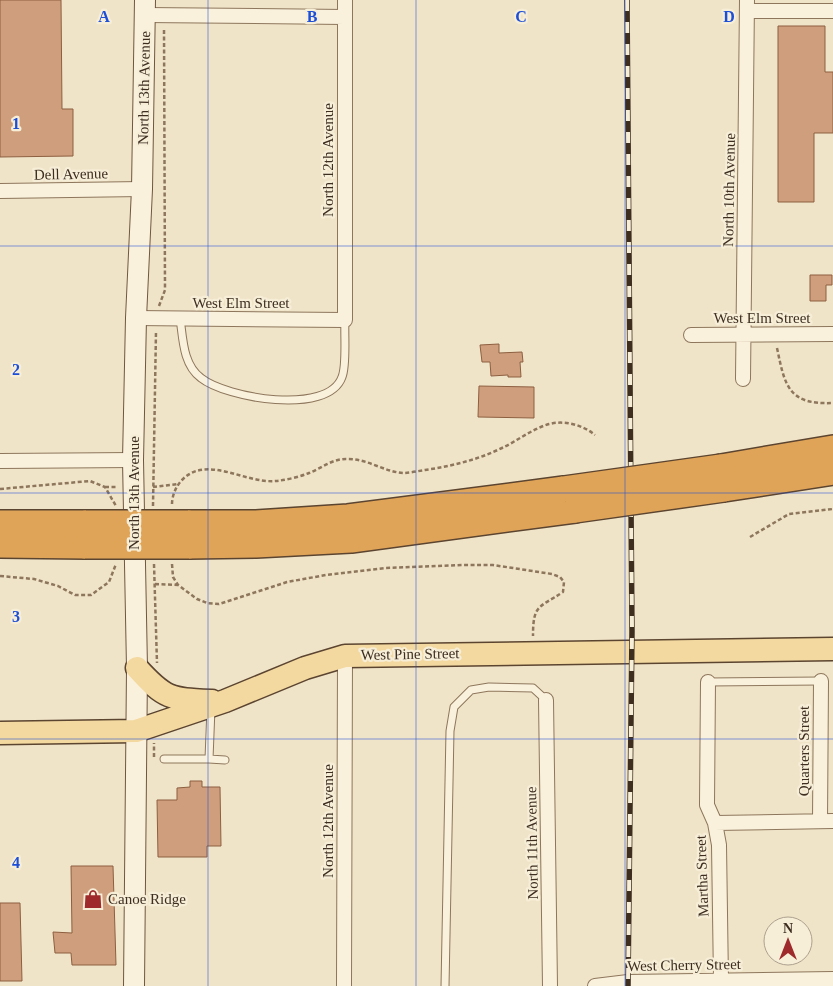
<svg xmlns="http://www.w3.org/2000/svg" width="833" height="986" font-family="Georgia,serif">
  <rect width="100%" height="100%" fill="#f0e4c8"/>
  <path fill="#cf9f7d" stroke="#8d5f41" d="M0 0H61L62 109H73V156L0 157Z
    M778 26H825V72H833V133H814V202H778Z
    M810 275H832V285H826V301H810Z
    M499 344V353L522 352 523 362H520L521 377H508V375L491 376 490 362H482L480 345Z
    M479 386 534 387V418L478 417Z
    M190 781H202V787H220L221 846H207V857H158L157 800H177V788L190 787Z
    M71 866H113L116 965H72L71 953H55L53 932 72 933Z
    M0 903H20L22 981H0Z"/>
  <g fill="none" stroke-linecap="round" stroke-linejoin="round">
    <g stroke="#8d765c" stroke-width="9">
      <path id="lane" d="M180 318C183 339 183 365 201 378 226 398 328 416 342 377 347 365 344 334 345 320
        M708 682 821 681
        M211 708 209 759 225 760
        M164 759H209
        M445 986 450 731 454 707 471 690 489 687 533 688 546 700"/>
    </g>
    <g stroke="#8d765c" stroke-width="16">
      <path id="street" d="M747 11H833
        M145 15 345 17
        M0 191 142 189
        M136 318 345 320V0
        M691 335 833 334
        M743 379 747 0
        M0 461 133 460
        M708 682 707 805 715 823 719 845 721 981
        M546 700 550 986
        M820 821 821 681
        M715 823 833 821
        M344 986 345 656
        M595 986 628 982 833 979"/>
    </g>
    <g stroke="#6f573f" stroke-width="22">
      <path id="secondary" d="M134 986 137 668 133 460 136 318 142 189 145 0"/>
    </g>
    <g stroke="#5b4430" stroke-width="25">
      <path id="primary" d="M137 668C165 699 170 699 212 701
        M0 733 136 731 225 701 305 668 345 656 833 649"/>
    </g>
    <g stroke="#5b4430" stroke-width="28">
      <path id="highway" d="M721 467 833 448
        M724 489 833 472
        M0 523H86
        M188 523H256L348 517 564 489
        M0 545 85 546
        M189 546 256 545 351 540 575 510"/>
    </g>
    <path stroke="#8d765c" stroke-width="2.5" stroke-dasharray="4 2.5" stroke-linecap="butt" d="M159 306 165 290 164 28
      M777 348C785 386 788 405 833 403
      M105 487H118
      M153 487 178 484
      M0 489 90 481 105 487 116 506
      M172 504C172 496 176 486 182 480 207 454 245 484 276 481 286 480 299 477 309 473 322 468 333 458 348 459 368 459 385 472 403 473 410 473 418 471 425 470 452 466 477 460 502 448 517 441 532 429 549 424 565 420 583 425 595 435
      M153 506 156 331
      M750 537 789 514 833 509
      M154 564 157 663
      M172 564 173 577 178 585 197 599 207 603 219 604 287 582 326 575 386 568 462 565H493L552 574 560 577 564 582 563 592C539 608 533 604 533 636
      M0 576 34 579 58 586 75 595H91L109 582 116 564
      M155 584 178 585
      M154 757V743"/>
    <use href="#lane" stroke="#faf1dc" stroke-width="7"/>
    <use href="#street" stroke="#faf1dc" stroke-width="14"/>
    <use href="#secondary" stroke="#faf1dc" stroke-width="20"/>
    <use href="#primary" stroke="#f3d9a0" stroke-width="22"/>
    <use href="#highway" stroke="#e0a458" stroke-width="25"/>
    <g stroke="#3d2e20" stroke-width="5.5">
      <path id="rail" d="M627 0 632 631 628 986"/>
    </g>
    <use href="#rail" stroke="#f7eed8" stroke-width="4" stroke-dasharray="11" stroke-linecap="butt"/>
    <g stroke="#5b4430" stroke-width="28" stroke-linecap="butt">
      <path id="highway-bridge" d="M564 489 721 467
        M575 510 724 489
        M86 523H188
        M85 546H189"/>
    </g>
    <use href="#highway-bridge" stroke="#e0a458" stroke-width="25"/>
  </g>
  <path fill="none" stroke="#1d4ed8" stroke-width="1" stroke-opacity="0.55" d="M208 0V986M416 0V986M625 0V986M0 246H833M0 493H833M0 739H833"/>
  <defs>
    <g id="shop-bare" transform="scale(1.5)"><path d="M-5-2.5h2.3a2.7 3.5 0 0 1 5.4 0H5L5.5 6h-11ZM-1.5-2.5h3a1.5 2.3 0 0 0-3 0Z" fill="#9e2a2b" stroke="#f7eed8" stroke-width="2.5" paint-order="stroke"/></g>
  </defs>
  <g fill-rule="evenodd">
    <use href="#shop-bare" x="93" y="899"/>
  </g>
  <g text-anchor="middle" stroke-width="4.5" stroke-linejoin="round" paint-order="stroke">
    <g font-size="15" fill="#3d2e20" stroke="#f7eed8">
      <text transform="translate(144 88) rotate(-89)" y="5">North 13th Avenue</text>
      <text transform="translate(328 160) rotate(-90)" y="5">North 12th Avenue</text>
      <text transform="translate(71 174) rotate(-1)" y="5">Dell Avenue</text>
      <text transform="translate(729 190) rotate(-89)" y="5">North 10th Avenue</text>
      <text x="241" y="308">West Elm Street</text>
      <text x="762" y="323">West Elm Street</text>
      <text transform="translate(134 493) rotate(-90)" y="5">North 13th Avenue</text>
      <text transform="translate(410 654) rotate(-1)" y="5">West Pine Street</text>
      <text transform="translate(804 751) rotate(-90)" y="5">Quarters Street</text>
      <text transform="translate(328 821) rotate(-90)" y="5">North 12th Avenue</text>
      <text transform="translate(532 843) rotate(-91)" y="5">North 11th Avenue</text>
      <text transform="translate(702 876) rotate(-92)" y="5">Martha Street</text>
      <text transform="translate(684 965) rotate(-1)" y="5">West Cherry Street</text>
    </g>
    <g font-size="15" fill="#3d2e20" stroke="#f7eed8" text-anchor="start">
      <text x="108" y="904">Canoe Ridge</text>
    </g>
  </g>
  <g font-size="16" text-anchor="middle" font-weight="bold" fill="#1d4ed8" stroke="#f7eed8" stroke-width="4.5" stroke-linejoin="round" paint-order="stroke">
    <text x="104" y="22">A</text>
    <text x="312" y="22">B</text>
    <text x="521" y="22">C</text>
    <text x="729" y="22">D</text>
    <text x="16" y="129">1</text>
    <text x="16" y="375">2</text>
    <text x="16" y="622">3</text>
    <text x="16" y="868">4</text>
  </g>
  <g transform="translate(788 941)"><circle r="24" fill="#f7eed8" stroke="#ada18e"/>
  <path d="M0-4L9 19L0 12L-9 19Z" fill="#9e2a2b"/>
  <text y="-8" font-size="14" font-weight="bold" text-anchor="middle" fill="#3d2e20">N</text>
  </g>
</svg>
